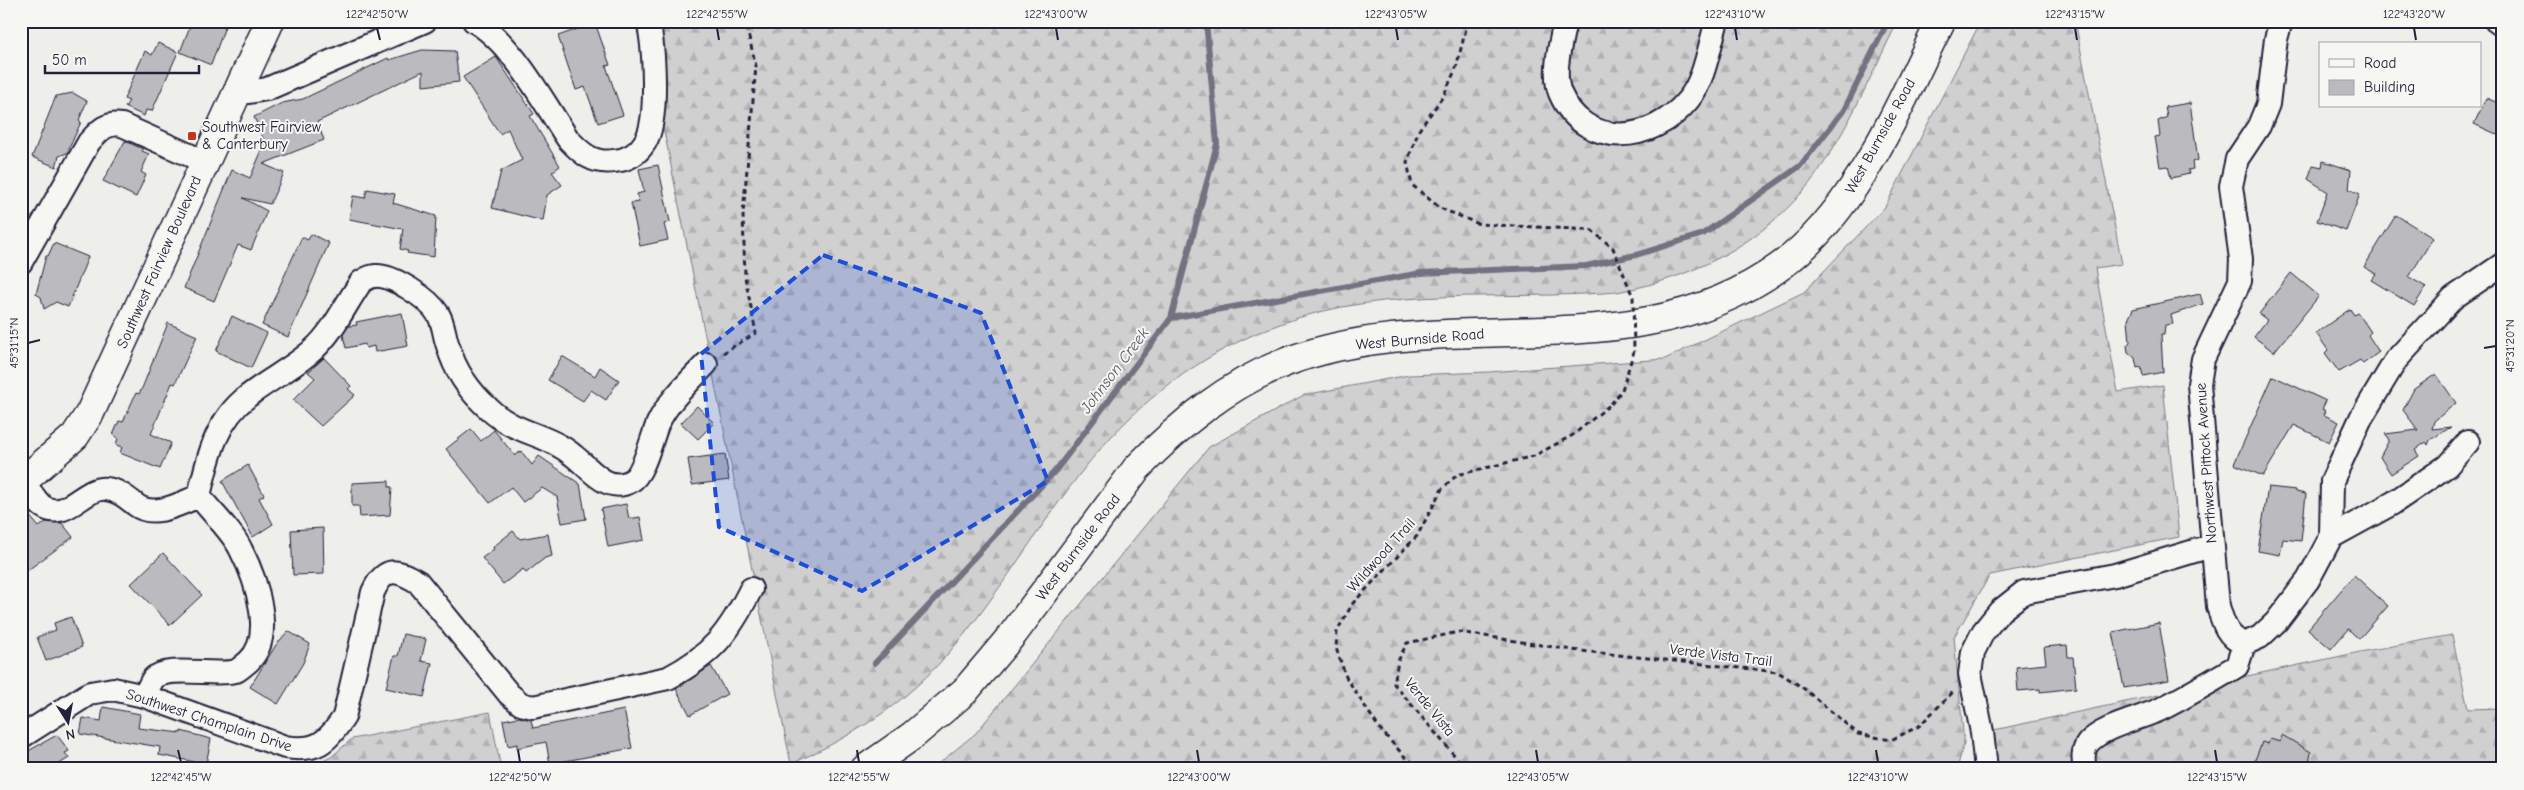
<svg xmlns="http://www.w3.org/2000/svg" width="2524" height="790" font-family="'Comic Neue',sans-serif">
  <defs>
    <pattern id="forest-firs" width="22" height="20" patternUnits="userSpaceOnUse" patternTransform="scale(1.25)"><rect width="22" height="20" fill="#d0d0d1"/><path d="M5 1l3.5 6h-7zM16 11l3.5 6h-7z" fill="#b2b2b4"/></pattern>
  </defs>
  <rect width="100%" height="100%" fill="#eeeeeb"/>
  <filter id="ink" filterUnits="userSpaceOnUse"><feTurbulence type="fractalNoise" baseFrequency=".02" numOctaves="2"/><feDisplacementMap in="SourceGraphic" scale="10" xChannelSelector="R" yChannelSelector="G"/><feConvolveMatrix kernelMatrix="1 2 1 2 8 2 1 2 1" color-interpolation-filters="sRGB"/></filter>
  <g filter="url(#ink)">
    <path fill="url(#forest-firs)" stroke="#797986" d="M642 21H1898C1874 69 1853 118 1824 163 1777 236 1700 277 1617 292 1506 301 1385 285 1280 324 1211 349 1150 392 1102 447 1041 517 998 602 934 669 893 712 844 740 791 764Z
      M1981 21H2075L2122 264 2095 268 2118 392 2163 385 2179 537 1990 575 1954 637 1964 743 1957 769H932L976 733 1209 447 1304 395 1409 375 1489 372 1665 359 1804 292 1885 207Z
      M2452 635 2468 709 2503 708V769H1996L1994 730 2360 652Z
      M490 712 501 769H306L305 764 323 761 331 757 352 739Z"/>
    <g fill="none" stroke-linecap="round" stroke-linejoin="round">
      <path stroke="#727281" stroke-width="6" d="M1171 318 1421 273 1586 266 1636 255 1703 234 1800 166 1844 110 1888 21
        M875 663 1056 470 1171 318 1217 144 1206 21"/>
    </g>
    <path fill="#bbbbbf" stroke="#22223b" d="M192 21H227L211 65 180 52Z
      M595 23 610 65 606 66 623 115 598 123 585 87 576 90 558 36Z
      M158 43 178 52 152 111 146 110 144 116 125 107 129 101 124 99 145 51 152 55Z
      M422 50 455 51 459 82 423 86V71L317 122 324 140 263 164 284 173 270 204 243 198 267 211 251 250 238 245 214 301 184 288 232 170 250 178 265 143 254 117 282 103 303 99 388 58 389 60Z
      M496 57 534 114 530 116 560 166 552 172 562 185 547 195 543 221 492 208 501 171 522 160 508 129 500 134 463 77Z
      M73 93 87 101 79 120 81 122 67 153 59 156 56 167 32 157 56 96Z
      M2486 98 2503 105V137L2474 124Z
      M2190 103 2198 160 2192 162 2193 169 2188 170 2189 174 2171 178 2168 166 2160 167 2155 137 2160 136 2158 121 2167 117 2165 107Z
      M125 141 143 149 142 151 149 154 141 172 146 175 136 197 103 181Z
      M2323 161 2351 170 2349 189 2360 194 2346 231 2317 221 2328 192 2308 179 2313 165 2322 167Z
      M658 165 670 222 664 224 668 240 640 246 631 203 639 202 637 194 644 192 639 169Z
      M367 189 395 194 393 203 436 216 434 257 407 253 408 251 400 249 403 229 349 219 353 196 365 198Z
      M2396 215 2433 238 2409 277 2426 287 2414 306 2371 280 2376 274 2364 267Z
      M311 234 329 243 288 337 262 325 302 237 308 240Z
      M54 243 88 257 68 307 56 302 44 309 41 297 36 294 46 256H48Z
      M2291 273 2319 296 2274 352 2254 337 2267 320 2259 314Z
      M2200 294 2203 304 2171 315 2173 324 2165 325 2164 335H2161L2163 372 2143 376 2141 367 2137 368 2135 358 2128 352 2127 345 2130 342 2128 320 2133 309Z
      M2350 309 2354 315 2358 313 2371 332 2368 335 2379 352 2363 364 2360 360 2339 372 2325 353 2328 350 2316 333Z
      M402 313 408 346 375 352 374 346 366 348 365 344 346 348 343 335 349 326 357 325 356 322Z
      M232 316 267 333 251 368 216 351Z
      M168 323 197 336 175 384 172 383 151 434 171 443 160 469 120 453 122 447 116 445 118 438 113 435 119 421 123 422 136 393 139 394 143 386Z
      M562 356 595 376 600 367 619 380 606 400 591 390 583 401 548 380Z
      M324 358 351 386 348 389 355 395 321 426 293 400 315 378 308 372Z
      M2436 374 2456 403 2434 421 2432 429 2451 427 2430 440 2428 445 2426 442 2415 450 2419 456 2391 474 2380 457 2389 440 2385 434 2418 430 2403 410 2414 389Z
      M2273 376 2326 401 2322 409 2326 411 2324 415 2339 422 2329 442 2294 425 2263 476 2234 464Z
      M697 406 714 423 698 439 681 423Z
      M471 429 481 441 494 430 515 456 521 451 532 465 539 456 580 484 586 519 562 523 557 497 542 488 523 502 511 487 490 503 446 449Z
      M725 454 729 480 692 485 688 459Z
      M248 465 264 495 259 498 273 524 253 537 222 481Z
      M389 481V487H392L390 515 360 517 359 506H352V483Z
      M2268 487 2296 490V492L2306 494 2301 541 2283 539 2280 555 2258 551Z
      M626 504 629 519 640 517 644 540 608 547 601 509Z
      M21 506 39 527 46 522 62 523 73 537 21 575Z
      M323 528 324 574 293 575 291 530Z
      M513 531 520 539 548 534 552 556 545 558 526 573 523 569 503 584 482 558 494 549 493 547Z
      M163 553 202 595 170 625 131 584Z
      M2354 575 2388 606 2359 639 2348 629 2331 649 2308 629Z
      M71 617 82 647 46 661 37 637 56 630 54 623Z
      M2159 623 2169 680 2124 688 2113 632Z
      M288 631 310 644 303 663 278 704 250 687 276 645Z
      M403 634 426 639 421 661 432 663 424 697 386 688 394 656H398Z
      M2067 645 2068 657H2073L2076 688 2040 692V689L2018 691 2016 667 2046 664 2044 647Z
      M711 666 727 694 690 715 676 689Z
      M103 707 140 714 138 728 181 733V731L211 739 206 764 159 755 160 747 80 734 83 718 101 721Z
      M624 710 632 748 550 764 546 742 517 748V744L508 746 503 720 519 717 531 720 533 728Z
      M57 735 69 751 65 753 69 758 51 769H21V755Z
      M2282 735 2311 752 2308 769H2263L2253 765 2262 742 2268 744 2270 739 2280 742Z"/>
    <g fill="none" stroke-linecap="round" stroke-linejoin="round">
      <g stroke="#22223b" stroke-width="26">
        <path id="street" d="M474 21C512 42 544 103 568 139 582 154 593 164 614 161 627 160 638 154 645 142 659 121 654 46 648 21
          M1565 21C1561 42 1552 73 1560 93 1585 151 1653 143 1688 100 1705 80 1709 46 1717 21
          M2496 21 2503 26
          M240 90 249 92 267 89 425 21
          M21 262 89 142C99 131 106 122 122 125L205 162
          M23 482C29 489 35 500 42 506 66 523 84 486 106 489 118 490 127 498 136 505 154 519 181 503 199 496
          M2331 537 2393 503 2447 466 2468 442
          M2244 644C2227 637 2223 623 2218 606L2199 384 2203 359 2240 281 2241 259 2231 186 2237 159 2259 126 2268 104 2276 39 2281 21
          M2244 644 2260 637 2276 622 2308 580 2331 537 2332 481 2361 418 2396 360 2453 298 2503 264
          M144 696C147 691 150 684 153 679 168 664 214 677 236 671 240 669 244 665 248 662 276 637 256 579 241 550 233 532 211 512 199 496 208 459 215 421 248 396 268 380 293 368 313 350 334 331 345 305 361 282 366 279 370 276 375 276 392 274 429 299 438 314 444 323 444 336 448 346 455 371 470 392 489 409 515 434 547 433 574 456 591 469 607 494 631 481 644 474 652 436 658 423 669 400 689 382 706 364
          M21 737 90 693 113 689 144 696 285 747C316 752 327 743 344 717L373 592C385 566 396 569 418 582L509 694 521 704 533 707 668 678C712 655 729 633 751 589
          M1986 769 1982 732 1970 674 1973 652 1983 632 2000 611 2024 592 2115 575 2211 546
          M2085 769C2083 760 2082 751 2088 743 2103 726 2140 719 2161 709 2187 696 2212 681 2237 666L2244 644"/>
      </g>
      <g stroke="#22223b" stroke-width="31">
        <path id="secondary" d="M21 483 75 436 90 413 270 21"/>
      </g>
      <g stroke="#22223b" stroke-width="31">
        <path id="primary" d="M865 769 912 736 965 691 1013 634 1137 468C1180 424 1228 384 1286 362 1448 300 1635 374 1782 265 1859 208 1899 104 1941 21"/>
      </g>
      <path stroke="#22223b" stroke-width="3" stroke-dasharray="5 4" stroke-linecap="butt" d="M1468 21 1456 68 1444 95 1419 130 1407 162 1412 185 1440 208 1479 224 1591 230
        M723 353 756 333 745 277 743 214 756 66 745 21
        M1421 769 1404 756 1379 728 1346 677 1336 648 1337 631 1353 603 1417 536 1442 489 1457 475 1534 456 1573 435 1611 404
        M1466 769 1394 684 1398 661 1407 643 1459 632 1572 650 1778 672 1802 687 1858 734 1891 740 1919 726 1953 692"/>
      <use href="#street" stroke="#f6f6f2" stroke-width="22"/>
      <use href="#secondary" stroke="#f6f6f2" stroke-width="28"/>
      <use href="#primary" stroke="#f6f6f2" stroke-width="28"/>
      <path stroke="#22223b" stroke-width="3" stroke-dasharray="5 4" stroke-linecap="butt" d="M1591 230 1613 248 1633 297 1634 351 1622 390 1611 404"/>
    </g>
  </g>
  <path fill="#1d4ed8" fill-opacity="0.2" stroke="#1d4ed8" stroke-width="4" stroke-dasharray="10 6" stroke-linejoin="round" d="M823 255 981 313 1048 481 862 591 719 527 701 354Z"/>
  <path fill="none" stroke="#22223b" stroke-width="2" d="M377 28 380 40M717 28 719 40M1056 28 1058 40M1396 28 1398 40M1735 28 1737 40M2075 28 2077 40M2414 28 2416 40M28 343 40 340M2484 348 2496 346M178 750 181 762M518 750 520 762M857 750 859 762M1197 750 1199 762M1536 750 1538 762M1876 750 1878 762M2215 750 2217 762"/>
  <rect fill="#c8321e" stroke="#f6f6f2" stroke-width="2" x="187" y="131" width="10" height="10" rx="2.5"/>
  <g text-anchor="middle" stroke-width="4" stroke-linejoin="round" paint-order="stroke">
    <g font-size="15" fill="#22223b" stroke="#f6f6f2" text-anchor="start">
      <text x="202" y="132">Southwest Fairview<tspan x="202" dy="17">&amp; Canterbury</tspan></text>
    </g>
    <g font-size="15" fill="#22223b" stroke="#f6f6f2">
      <text transform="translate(1880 136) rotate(-61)" y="5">West Burnside Road</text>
      <text transform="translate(159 262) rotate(-66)" y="5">Southwest Fairview Boulevard</text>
      <text transform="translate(1420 339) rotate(-5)" y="5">West Burnside Road</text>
      <text transform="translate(2206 463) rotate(-94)" y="5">Northwest Pittock Avenue</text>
      <text transform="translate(1078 547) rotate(-53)" y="5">West Burnside Road</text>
      <text transform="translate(1381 555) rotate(-48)" y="5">Wildwood Trail</text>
      <text transform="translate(1721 655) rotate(7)" y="5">Verde Vista Trail</text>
      <text transform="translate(1430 707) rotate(51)" y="5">Verde Vista</text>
      <text transform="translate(209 720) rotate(18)" y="5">Southwest Champlain Drive</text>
    </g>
    <g font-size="16" font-style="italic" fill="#575769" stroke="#f6f6f2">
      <text transform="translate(1114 370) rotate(-53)" y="6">Johnson Creek</text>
    </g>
  </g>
  <rect width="2524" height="790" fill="none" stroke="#f6f6f2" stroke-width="55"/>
  <rect x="2319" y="42" width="162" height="65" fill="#f6f6f2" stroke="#a1a1a9"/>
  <rect x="2329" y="59" width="25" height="8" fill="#f6f6f2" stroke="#a1a1a9"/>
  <text x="2364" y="68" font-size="15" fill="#22223b">Road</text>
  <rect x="2329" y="80" width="25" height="15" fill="#bbbbbf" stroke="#a1a1a9"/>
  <text x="2364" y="92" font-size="15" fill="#22223b">Building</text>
  <g transform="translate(68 722) rotate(169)" stroke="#f6f6f2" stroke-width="4" paint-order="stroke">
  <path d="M0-4L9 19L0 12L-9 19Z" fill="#22223b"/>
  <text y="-8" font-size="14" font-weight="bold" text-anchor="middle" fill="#22223b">N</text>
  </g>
  <path d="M45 65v8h154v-8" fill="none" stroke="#22223b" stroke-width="2.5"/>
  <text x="52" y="65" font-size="15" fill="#22223b" stroke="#f6f6f2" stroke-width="4" paint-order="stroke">50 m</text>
  <rect x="28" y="28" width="2468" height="734" fill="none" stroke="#22223b" stroke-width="2"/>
  <g font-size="12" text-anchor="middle" fill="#22223b">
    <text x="377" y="18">122°42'50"W</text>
    <text x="717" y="18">122°42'55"W</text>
    <text x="1056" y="18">122°43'00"W</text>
    <text x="1396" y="18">122°43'05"W</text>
    <text x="1735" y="18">122°43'10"W</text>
    <text x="2075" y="18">122°43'15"W</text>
    <text x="2414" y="18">122°43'20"W</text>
    <text transform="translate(14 343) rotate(-90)" y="4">45°31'15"N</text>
    <text transform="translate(2510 346) rotate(-90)" y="4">45°31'20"N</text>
    <text x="181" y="781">122°42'45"W</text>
    <text x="520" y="781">122°42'50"W</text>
    <text x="859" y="781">122°42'55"W</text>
    <text x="1199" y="781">122°43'00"W</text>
    <text x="1538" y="781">122°43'05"W</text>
    <text x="1878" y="781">122°43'10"W</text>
    <text x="2217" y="781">122°43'15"W</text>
  </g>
</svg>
